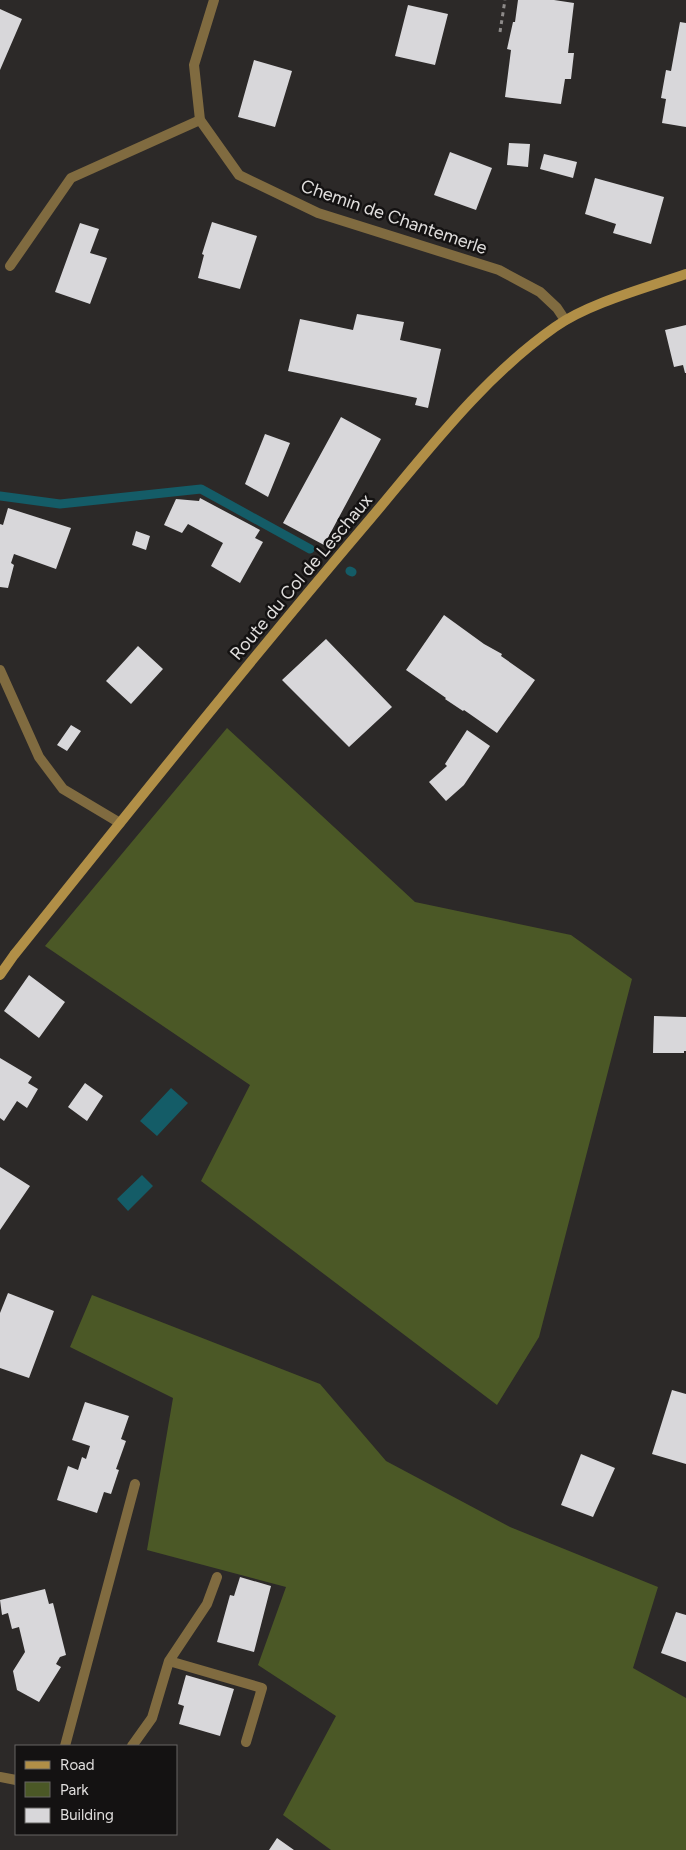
<svg xmlns="http://www.w3.org/2000/svg" width="686" height="1850" font-family="Figtree,sans-serif">
  <rect width="100%" height="100%" fill="#2c2928"/>
  <path fill="#4b5826" d="M227 728 415 902 571 935 632 979 539 1337 497 1405 201 1181 250 1085 45 946Z
    M92 1295 320 1384 386 1461 510 1527 658 1587 633 1668 686 1698V1850H331L283 1815 336 1716 258 1665 286 1587 147 1550 173 1398 70 1347Z"/>
  <path fill="#145c67" d="M171 1088 188 1103 157 1136 140 1121Z
    M142 1175 153 1186 128 1211 117 1199Z"/>
  <g fill="none" stroke-linecap="round" stroke-linejoin="round">
    <path stroke="#145c67" stroke-width="9" d="M0 496 60 504 201 489 310 549
      M350 571 352 572"/>
  </g>
  <path fill="#d8d7da" d="M518 0H554L574 3 568 53H574L571 79H565L561 104 505 97 511 50 507 49 513 22H515Z
    M408 5 448 14 435 65 395 56Z
    M0 9 22 19 0 70Z
    M680 22 686 23V127L662 123 666 99 661 98 666 70 671 71Z
    M254 60 292 71 275 127 238 117Z
    M509 143 530 144 528 167 507 165Z
    M450 152 492 168 476 210 434 195Z
    M544 154 577 162 573 178 540 169Z
    M595 178 664 197 651 244 613 233 616 224 585 214Z
    M212 222 257 236 240 289 198 278 204 255 202 254Z
    M80 223 99 229 90 253 107 258 90 304 55 292Z
    M357 314 404 322 400 340 441 349 428 408 415 405 417 398 288 371 300 319 353 330Z
    M686 325V373H685L683 365 674 367 665 330Z
    M341 417 381 439 324 545 283 523Z
    M265 434 290 443 268 497 245 484Z
    M200 498 260 530 255 538 263 542 240 583 211 566 223 543 188 524 182 533 164 525 176 499 199 501Z
    M8 508 71 528 56 569 14 554 11 563 14 565 8 588 0 587V524L3 525Z
    M136 531 150 536 146 550 132 545Z
    M444 615 484 644 502 654 501 656 535 680 497 733 464 710 463 711 445 699 446 698 406 670Z
    M326 639 392 707 349 747 282 680Z
    M138 646 163 669 131 704 106 681Z
    M71 725 81 731 67 751 57 745Z
    M467 730 490 746 464 785 446 801 429 782 447 766 445 764Z
    M29 975 65 1002 39 1038 4 1011Z
    M654 1016 686 1017V1051H684V1053H653Z
    M0 1058 32 1077 28 1083 38 1089 27 1108 17 1101 4 1121 0 1118Z
    M85 1083 103 1096 87 1121 68 1107Z
    M0 1167 30 1186 0 1230Z
    M8 1293 54 1311 29 1378 0 1368V1313Z
    M672 1390 686 1394V1464L652 1454Z
    M85 1402 129 1416 121 1439 126 1441 116 1469 119 1470 111 1494 104 1492 97 1513 57 1500 68 1466 78 1470 82 1457 86 1459 90 1446 72 1440Z
    M581 1454 615 1468 593 1517 561 1505Z
    M240 1577 271 1586 254 1652 217 1642 230 1595 234 1596Z
    M45 1589 49 1604 53 1603 66 1655 60 1657 56 1664 61 1667 39 1702 17 1690 13 1671 25 1652 19 1627 12 1629 8 1613 2 1615 0 1600Z
    M676 1612 686 1615V1662L661 1653Z
    M186 1675 234 1689 220 1736 179 1724 184 1706 178 1704Z
    M277 1838 294 1850H269Z"/>
  <g fill="none" stroke-linecap="round" stroke-linejoin="round">
    <path stroke="#8e8b8a" stroke-width="3" stroke-dasharray="4 4" stroke-linecap="butt" d="M500 32 505 0"/>
    <path stroke="#806b40" stroke-width="10" d="M10 266 71 178 200 120
      M169 1661 262 1688 246 1742
      M65 1746 135 1484
      M132 1746 152 1718 169 1661 207 1604 217 1577"/>
    <path stroke="#806b40" stroke-width="10" d="M214 0 194 65 200 120 239 175 318 213 499 270 540 292 557 308 565 320
      M0 670 39 757 63 789 120 823
      M0 1777 16 1780"/>
    <path stroke="#b18f47" stroke-width="10" d="M0 975 14 955C128 813 242 670 360 531 421 460 478 381 555 327 589 303 646 288 686 274"/>
  </g>
  <g text-anchor="middle" stroke-width="5" stroke-linejoin="round" paint-order="stroke">
    <g font-size="18" fill="#e0dedd" stroke="#141212">
      <text transform="translate(394 217) rotate(19)" y="6">Chemin de Chantemerle</text>
      <text transform="translate(301 577) rotate(-50)" y="6">Route du Col de Leschaux</text>
    </g>
  </g>
  <rect x="15" y="1745" width="162" height="90" fill="#141212" stroke="#666463"/>
  <rect x="25" y="1761" width="25" height="8" fill="#b18f47" stroke="#666463"/>
  <text x="60" y="1770" font-size="15" fill="#e0dedd">Road</text>
  <rect x="25" y="1782" width="25" height="15" fill="#4b5826" stroke="#666463"/>
  <text x="60" y="1795" font-size="15" fill="#e0dedd">Park</text>
  <rect x="25" y="1808" width="25" height="15" fill="#d8d7da" stroke="#666463"/>
  <text x="60" y="1820" font-size="15" fill="#e0dedd">Building</text>
</svg>
